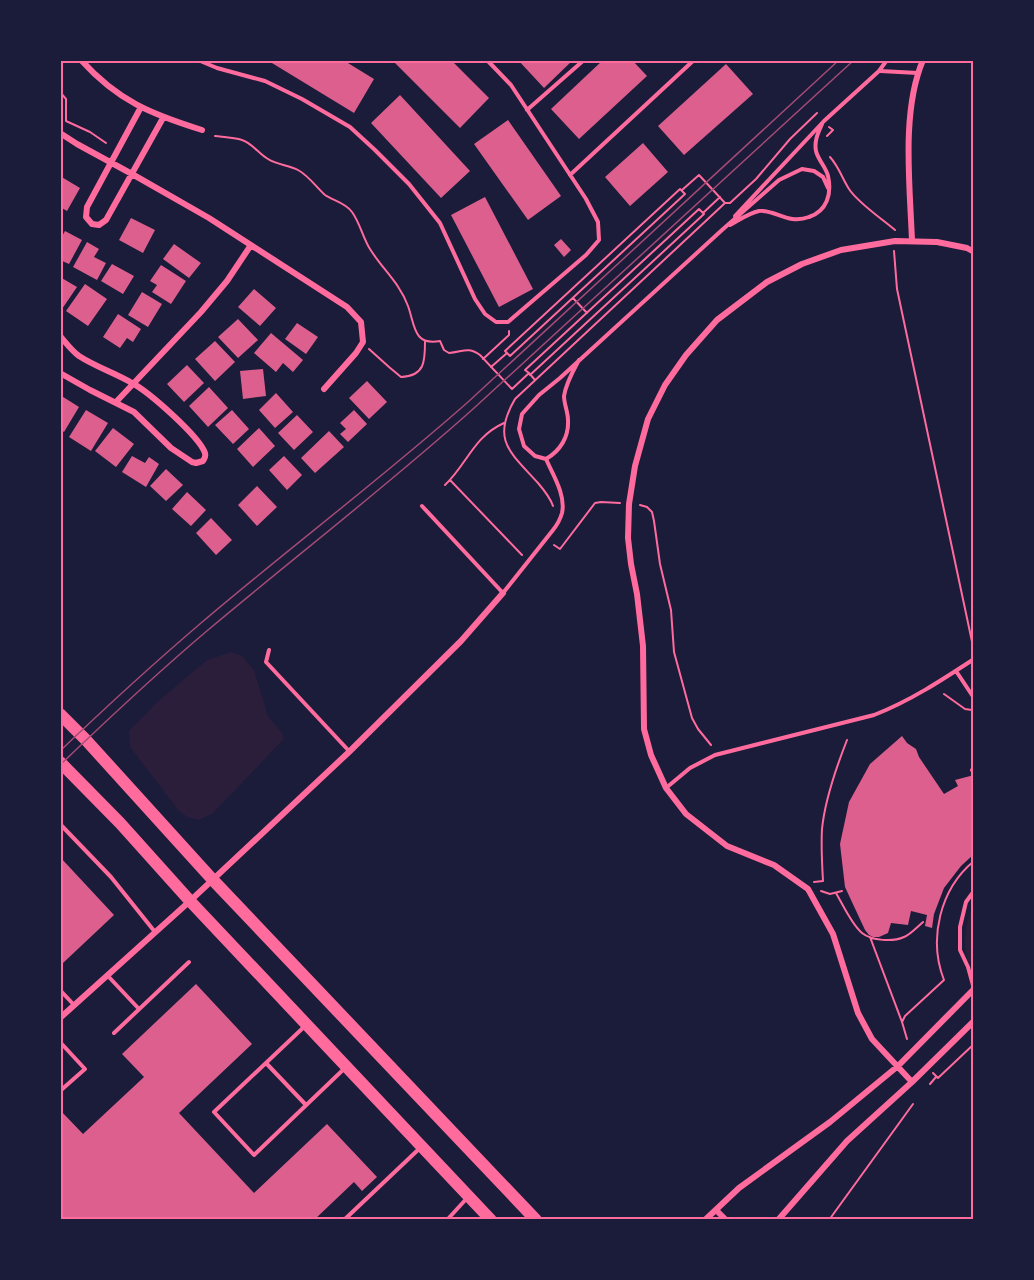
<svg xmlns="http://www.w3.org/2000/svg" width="1034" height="1280" font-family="Helvetica,sans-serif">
  <rect width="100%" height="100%" fill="#1b1b3a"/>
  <path fill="#2a1e3b" d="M231 652 242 656 254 670 268 716 283 734V740L212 814 199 820 187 817 179 811 130 747 129 731 156 703 207 660Z
    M974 905V964L968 962C962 943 965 923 974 905Z"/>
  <path fill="#dd5f8e" d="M267 60H343L374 79 354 113Z
    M392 60H451L489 98 460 128Z
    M518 60H573L544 88Z
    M603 60H632L647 76 579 139 551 109Z
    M726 64 753 94 684 155 658 126Z
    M400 95 470 171 441 198 371 123Z
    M508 120 561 196 528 220 474 144Z
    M643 143 668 172 630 206 605 177Z
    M60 176 80 188 67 211 60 207Z
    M485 197 533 289 499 307 451 215Z
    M131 218 155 230 143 253 119 240Z
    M65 231 82 240 69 264 60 260V240Z
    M561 239 571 250 564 257 554 245Z
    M87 242 99 249 94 257 106 263 97 280 73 267Z
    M174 244 201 263 189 278 163 259Z
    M112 264 134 276 123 294 101 281Z
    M161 265 186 281 171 304 152 292 157 285 150 281Z
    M60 277 77 287 62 309 60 308Z
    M85 284 107 299 88 326 66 311Z
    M254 289 276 308 260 326 238 307Z
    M142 292 162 304 148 327 128 315Z
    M118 314 141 329 133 342 127 338 120 348 103 337Z
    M238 319 258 340 238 358 218 337Z
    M297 323 318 337 306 354 285 339Z
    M271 333 303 360 293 372 283 363 276 372 254 353Z
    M215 341 235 362 215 381 195 359Z
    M187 365 204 383 184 402 167 384Z
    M263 369 266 396 243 399 240 371Z
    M367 381 387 402 369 419 349 398Z
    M209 387 228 408 208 427 189 406Z
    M276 393 293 412 275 428 259 410Z
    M60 395 79 407 64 432 60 429Z
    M86 410 108 423 91 451 69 437Z
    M232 410 249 429 233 444 215 425Z
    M354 410 367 424 348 442 340 434 346 429 340 423Z
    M297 415 313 432 294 450 278 433Z
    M113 428 134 444 116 467 95 451Z
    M259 428 275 446 253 467 237 449Z
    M329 431 344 447 315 473 301 458Z
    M132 456 145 463 149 457 159 464 146 487 122 472Z
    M284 456 302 475 287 490 269 470Z
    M166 469 183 485 166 501 150 486Z
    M257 486 277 507 257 526 238 505Z
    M187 492 206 510 191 526 172 509Z
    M211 518 232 540 216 555 196 533Z
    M902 736 907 743 916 749 919 757 944 794 958 786 955 780 974 775V854L961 866 944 888 934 914 932 928 925 926 927 915 911 911 908 925 891 923 888 933 879 937H873L869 935 865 930 845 887 840 844 849 802 870 764Z
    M60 857 114 915 63 963 60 960Z
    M196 984 252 1044 179 1113 254 1193 327 1124 377 1177 362 1191 354 1182 314 1220H60V1110L83 1134 144 1077 122 1054Z"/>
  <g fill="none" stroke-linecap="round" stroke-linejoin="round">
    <path stroke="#ff6b9d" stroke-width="2" d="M60 92 66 99V121L90 132 106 143
      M215 136C224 137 234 137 242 140 252 143 259 154 268 159 277 165 289 165 298 170 309 176 316 187 325 195 334 201 346 203 352 212 360 223 363 238 370 249 383 270 399 282 408 306 415 325 413 346 440 341L444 350 449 353C463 352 468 346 480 355L512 389 529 373 535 380
      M827 136 833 130 829 127
      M830 157C839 167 842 178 849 189 858 203 881 218 895 230
      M680 189 685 194 510 356 505 351Z
      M682 190 699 175 725 203
      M703 213 720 197
      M894 251 897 289 974 651
      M573 298 587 313
      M369 349 389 367 401 377C425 376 425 361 425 342
      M483 359 509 335V331
      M491 367 507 353
      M529 373 525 370 699 209 704 214 530 375
      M450 480 522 555
      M445 485C468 463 473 437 504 423
      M640 505 647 507 652 512 654 521 660 564 671 610 674 652 692 718 698 729 711 745
      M553 506C550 497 544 490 538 483 510 452 491 440 515 399L725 203H730L756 179 790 139 817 113
      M554 545 560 549 595 503 601 502 620 503
      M944 694 965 709 972 710 974 708
      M814 882 823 881C822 864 821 846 822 829 825 799 836 768 847 740
      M821 891 830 894 842 891
      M836 893C843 905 852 925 862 933 872 941 893 942 904 937 911 934 917 927 923 922
      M870 937 902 1022 905 1016 944 980C928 939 940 889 974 861
      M902 1022 907 1039
      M933 1073 938 1078 974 1044
      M930 1084 936 1077
      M829 1220 913 1104"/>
    <path stroke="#ff6b9d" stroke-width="4" d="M198 60 217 68 265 81 302 99 350 127 375 150 409 184 440 223 475 299 485 314 496 322H508L586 255 599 240 598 222 586 199 511 85 487 60
      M880 71 918 73
      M527 110 584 60
      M570 175 694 60
      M735 216 824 121 879 71 887 60
      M730 225C739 220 749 213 759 211 775 209 788 225 809 217 827 211 832 194 828 176 826 167 818 160 816 151 814 141 818 133 822 124
      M579 360C573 371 566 383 564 396 564 404 568 412 568 420 569 437 560 451 546 459L535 456 524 446 519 429 522 414 539 395 560 378 722 230 779 180 802 169 814 171 823 177 828 188
      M422 506 503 593 553 530C557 525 560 520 562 513 566 495 553 475 546 459
      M269 650 266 662 349 751
      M956 671 974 698
      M972 770 974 767
      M666 788 690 768 715 755 874 715C910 701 942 680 974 659
      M60 824 111 877 155 932
      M974 891 966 902 960 927V950L968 967 974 989
      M107 975 139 1009
      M60 990 74 1005
      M305 1026 214 1112 254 1155 346 1067
      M114 1033 189 962
      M60 1042 85 1069 60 1091
      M266 1063 306 1105
      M344 1220 420 1148
      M447 1220 468 1197"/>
    <path stroke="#ff6b9d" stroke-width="6" d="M81 60C118 101 151 114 202 130
      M141 107 87 207 86 217 92 224 99 225 106 220 163 118
      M60 133 77 144 132 174 209 218 347 307 361 322 363 342 356 353 324 389
      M912 241C910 185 901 112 923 60
      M60 336C66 343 72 351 79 356 96 367 115 373 132 383 149 392 199 436 205 453 206 457 205 457 203 461L196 463 192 462 171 448 134 412 90 390 60 373
      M116 402 201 312 227 281 251 245
      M60 1018 190 901 349 752 461 641 503 593
      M912 1082 872 1039 858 1013 833 934 808 889 774 865 727 846 686 814 666 788 651 755 644 729 643 646 637 594 631 564 628 538 629 504 635 466 648 419 665 385 686 355 717 320 767 282 802 264 841 250 895 241 937 242 967 248 974 252
      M716 1210 726 1220
      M705 1220 739 1188 830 1122 898 1066 974 989
      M778 1220 847 1141 912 1082 974 1021"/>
    <path stroke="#ff6b9d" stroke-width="12" d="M60 714 86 740 212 879 536 1220
      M60 762 120 823 190 901 491 1220"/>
    <path stroke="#a44b75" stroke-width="1.5" d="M60 751C106 707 153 664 201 623 289 548 381 479 468 402L839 60
      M60 765C108 719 157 673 208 630 296 556 387 486 473 409L854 60"/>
  </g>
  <rect width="1034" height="1280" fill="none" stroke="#1b1b3a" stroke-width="123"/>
  <rect x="62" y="62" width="910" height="1156" fill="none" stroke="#ff6b9d" stroke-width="2"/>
</svg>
